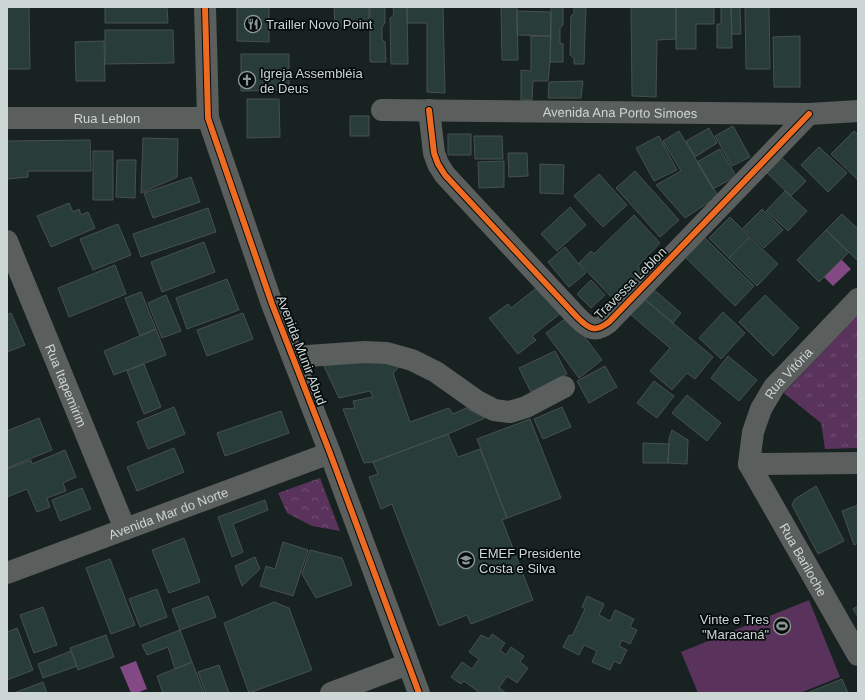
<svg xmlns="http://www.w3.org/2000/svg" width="865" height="700" font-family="Arial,sans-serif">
  <defs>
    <pattern id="grass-tufts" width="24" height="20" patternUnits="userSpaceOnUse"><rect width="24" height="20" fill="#59335c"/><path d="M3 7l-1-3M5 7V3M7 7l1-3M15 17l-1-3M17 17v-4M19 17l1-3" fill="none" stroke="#705072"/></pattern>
    <pattern id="park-crowns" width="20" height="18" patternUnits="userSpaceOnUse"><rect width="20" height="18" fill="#59335c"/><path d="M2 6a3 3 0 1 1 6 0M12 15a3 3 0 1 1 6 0" fill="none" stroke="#705072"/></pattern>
  </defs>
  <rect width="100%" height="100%" fill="#182220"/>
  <path fill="url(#grass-tufts)" d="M858 314V448L825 449 821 423 784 393Z"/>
  <path fill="url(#park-crowns)" d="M320 478 340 531 312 526 287 513 278 493Z"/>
  <path fill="#59335c" d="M809 600 840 677 800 693H698L681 652Z"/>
  <path fill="#824985" d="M841 259 851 269 833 286 824 277Z
    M136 661 147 689 137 693H131L120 667Z"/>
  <path fill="#283c3a" stroke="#48504e" d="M7 7H29L30 69H7Z
    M105 7H167L168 23H105Z
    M237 7H269V42L237 41Z
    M334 7H369V26H335Z
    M370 7H385V23L382 27V39L385 42 386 62H370Z
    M393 7H407L408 64H391L390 18 394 15Z
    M407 7H443L445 93 427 92V23H407Z
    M501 7H517L518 60H502Z
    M551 7H563V25L560 28V43L563 44V62H550Z
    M574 7H586L584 64H574V58L570 55 571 16 574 13Z
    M631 7H676V39L657 40 656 97 632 96Z
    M676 7H714V24H696V49H676Z
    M721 7H731L732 48H717V24H721Z
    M731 7H740L741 34H732Z
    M745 7H769L770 69H746Z
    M517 11 551 12V36L517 35Z
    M105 30H173L174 63 105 64Z
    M531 36H551L550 62 548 81H533L532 100H521V70L531 71Z
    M800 36V87H774L773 37Z
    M104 41 105 81H76L75 42Z
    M241 54H289V90L241 91Z
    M583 81 581 98H548L549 82Z
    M247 99H279L280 137 247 138Z
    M350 116H369V136H350Z
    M733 126 750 157 732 166 715 136Z
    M709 128 717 143 695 157 686 141Z
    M679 131 718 196 685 218 656 185 681 171 663 141Z
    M854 131 858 135V180L831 154Z
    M448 134H471V155H448Z
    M474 136H502L503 159H475Z
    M659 136 677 170 654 181 636 148Z
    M143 138 178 139 177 177 141 193Z
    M90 140 91 171H28V177L8 179 7 173V141Z
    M819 147 847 173 828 192 801 165Z
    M720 149 736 176 713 189 697 162Z
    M93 151H113V200H93Z
    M508 153H527L528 176 509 177Z
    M779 155 806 181 791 196 764 170Z
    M117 160H136L135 198 116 197Z
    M504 161V187L479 188 478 162Z
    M540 164 564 165 563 194 540 193Z
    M635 171 679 220 660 237 616 188Z
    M599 174 627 205 603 227 574 196Z
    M191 177 200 202 153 218 144 193Z
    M785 191 807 211 788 231 766 211Z
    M69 203 73 212 79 209 81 215 88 212 95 228 51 247 37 216Z
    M570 207 586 225 557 251 541 234Z
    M208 208 216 232 141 257 133 234Z
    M762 209 783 230 764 248 743 228Z
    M842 214 858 229V261L826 230Z
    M634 215 660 243 638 266 642 273 614 300 579 263 591 251 594 254Z
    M730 217 750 237 729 258 709 238Z
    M118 224 131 255 93 270 80 239Z
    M826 230 849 252 819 282 797 260Z
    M703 236 754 286 735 306 684 256Z
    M750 237 778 264 757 286 729 258Z
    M204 242 215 272 162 292 151 262Z
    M565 247 586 273 569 287 548 262Z
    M115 265 126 294 69 317 58 288Z
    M227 279 239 310 187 329 176 298Z
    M591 280 605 295 591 308 577 294Z
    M539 286 561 313 532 336 536 340 518 354 489 318 508 304 511 308Z
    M652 288 681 313 673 323 643 298Z
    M141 292 156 329 140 336 125 298Z
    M166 295 181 331 162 338 148 303Z
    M765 295 799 328 773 356 739 322Z
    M643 298 713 357 695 379 687 373 672 390 650 371 670 348 630 314Z
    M723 312 745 333 721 359 699 338Z
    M11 313 25 345 7 352V315Z
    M243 313 253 339 207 356 197 330Z
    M569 316 602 360 579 378 546 333Z
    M156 329 166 355 114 375 104 351Z
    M555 351 567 374 531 392 519 368Z
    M728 356 757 380 739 401 711 378Z
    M379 357 401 365 393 373 410 422 449 408 453 414 466 408 485 418 448 434 373 462 364 463 343 409 355 408 353 401 373 397 370 391 339 398 322 362Z
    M144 364 161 407 144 414 127 371Z
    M605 366 617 387 589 403 577 381Z
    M654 381 674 396 657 418 637 403Z
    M687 395 721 423 707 441 672 413Z
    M174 407 185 434 148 449 137 422Z
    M562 407 571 427 543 439 534 419Z
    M281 411 289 433 225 456 217 433Z
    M39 418 52 450 7 468V431Z
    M530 419 561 498 507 518 477 439Z
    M672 430 688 440 687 464 668 463 669 439Z
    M448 434 458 457 480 449 507 518 502 520 533 600 471 624 467 615 439 626 392 504 381 509 369 477 378 474 373 462Z
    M643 443 669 444 668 463H643Z
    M174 448 184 472 137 491 127 467Z
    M65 450 76 477 63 483 66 491 47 498 50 507 37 512 27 489 7 497V469L31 460 32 464Z
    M816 486 844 541 818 554 792 505 795 499Z
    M82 488 91 509 60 521 52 500Z
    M265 500 268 510 233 524 243 552 232 557 218 517Z
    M858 505V543L854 545 842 511Z
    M184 538 200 582 169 593 152 550Z
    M283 542 308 550 293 596 260 586 266 566 275 569Z
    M310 550 342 558 352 585 316 598 302 574Z
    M255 557 260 569 242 586 235 566Z
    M110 559 135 625 111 634 86 568Z
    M157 589 167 617 140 627 129 599Z
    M208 596 216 617 180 630 172 609Z
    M587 596 604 604 599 615 610 621 615 610 634 619 630 627 637 630 630 644 622 640 619 646 627 650 620 664 614 661 610 670 592 662 597 651 584 645 579 655 563 647 569 635 572 636 585 609 582 607Z
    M274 602 289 608 312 670 249 693 224 623Z
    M858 606V617L853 609Z
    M43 607 57 645 34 653 20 615Z
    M17 628 33 670 7 680V632Z
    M180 630 192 662 175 669 168 647 147 655 142 645Z
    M492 634 505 643 500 650 506 655 511 647 524 656 520 662 528 668 517 683 507 676 499 688 506 693H480L464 681 461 684 451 677 462 662 472 669 479 659 469 652 481 635 489 639Z
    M106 635 114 657 78 670 70 648Z
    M71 651 77 666 43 678 38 664Z
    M192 662 204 693H163L157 676Z
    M219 665 229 693H206L198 672Z
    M842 679 848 693H807Z
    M43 682 47 693H14Z"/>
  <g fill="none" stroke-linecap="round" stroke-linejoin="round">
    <g stroke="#5a5e5d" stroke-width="22">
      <path id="s1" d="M382 110 809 114 858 111"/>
      <path d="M429 110 434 153 438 164 445 175 577 317C589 329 595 333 609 322L809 114"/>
      <path id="s2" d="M7 118H208"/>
      <path id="s3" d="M7 241 125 529"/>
      <path d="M293 357 365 352 387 353 412 360 436 372 477 401 494 410 510 412 526 407 564 387"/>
      <path id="s4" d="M749 464 858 655"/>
      <path id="s5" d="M749 464 753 432 761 409 774 387 858 299"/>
      <path d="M749 464 858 463"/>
      <path id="s6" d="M7 573 330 453"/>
      <path d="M331 693 408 664"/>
    </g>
    <path stroke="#5a5e5d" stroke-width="22" d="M205 7 208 118 272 304 330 453 419 693"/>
    <g stroke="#060c0c" stroke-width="8">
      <path id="cycleway" d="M205 7 208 118 272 304 330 453 419 693
        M429 110 434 153 438 164 445 175 577 317C589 329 595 333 609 322L809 114"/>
    </g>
    <use href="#cycleway" stroke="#ed6a23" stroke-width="6"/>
  </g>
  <defs>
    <g id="restaurant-ring" transform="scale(0.9)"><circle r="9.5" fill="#060c0c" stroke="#8d9796" stroke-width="1.5"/><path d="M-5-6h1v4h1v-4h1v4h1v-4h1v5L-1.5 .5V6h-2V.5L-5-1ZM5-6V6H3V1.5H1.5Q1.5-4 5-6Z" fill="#8d9796"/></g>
    <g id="church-ring" transform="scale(0.9)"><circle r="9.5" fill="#060c0c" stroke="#8d9796" stroke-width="1.5"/><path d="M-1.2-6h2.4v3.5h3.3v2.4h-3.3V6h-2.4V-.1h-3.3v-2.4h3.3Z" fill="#8d9796"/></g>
    <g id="school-ring" transform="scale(0.9)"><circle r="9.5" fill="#060c0c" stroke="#8d9796" stroke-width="1.5"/><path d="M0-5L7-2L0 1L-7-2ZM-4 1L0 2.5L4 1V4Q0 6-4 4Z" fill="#8d9796"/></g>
    <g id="stadium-ring" transform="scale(0.9)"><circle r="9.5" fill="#060c0c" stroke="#8d9796" stroke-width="1.5"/><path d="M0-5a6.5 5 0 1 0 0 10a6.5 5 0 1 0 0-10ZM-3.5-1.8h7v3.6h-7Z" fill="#8d9796"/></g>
  </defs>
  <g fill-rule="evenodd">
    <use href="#restaurant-ring" x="253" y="24"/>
    <use href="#church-ring" x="247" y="80"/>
    <use href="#school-ring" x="466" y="560"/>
    <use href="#stadium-ring" x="782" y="626"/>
  </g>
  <g text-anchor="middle" stroke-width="3.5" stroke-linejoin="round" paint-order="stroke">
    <g font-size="13" fill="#ccd6d5" stroke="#060c0c" text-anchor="start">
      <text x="266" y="29">Trailler Novo Point</text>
      <text x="260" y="78">Igreja Assembléia<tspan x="260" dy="15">de Deus</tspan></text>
      <text x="479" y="558">EMEF Presidente<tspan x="479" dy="15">Costa e Silva</tspan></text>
      <text x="769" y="624" text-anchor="end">Vinte e Tres<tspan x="769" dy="15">"Maracaná"</tspan></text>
    </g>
    <g font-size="13" fill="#ccd6d5" stroke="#060c0c">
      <text dy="5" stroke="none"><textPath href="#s1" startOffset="238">Avenida Ana Porto Simoes</textPath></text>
      <text dy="5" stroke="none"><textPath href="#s2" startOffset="100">Rua Leblon</textPath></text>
      <text transform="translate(630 283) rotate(-45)" y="5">Travessa Leblon</text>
      <text transform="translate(302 350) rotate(69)" y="5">Avenida Munir Abud</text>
      <text dy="5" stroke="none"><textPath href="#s5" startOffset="102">Rua Vitória</textPath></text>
      <text dy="5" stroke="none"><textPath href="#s3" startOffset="156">Rua Itapemirim</textPath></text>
      <text dy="5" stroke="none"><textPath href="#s6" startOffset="172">Avenida Mar do Norte</textPath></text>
      <text dy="5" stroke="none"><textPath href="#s4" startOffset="110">Rua Bariloche</textPath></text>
    </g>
  </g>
  <rect width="865" height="700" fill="none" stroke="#ccd6d5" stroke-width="16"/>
</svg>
